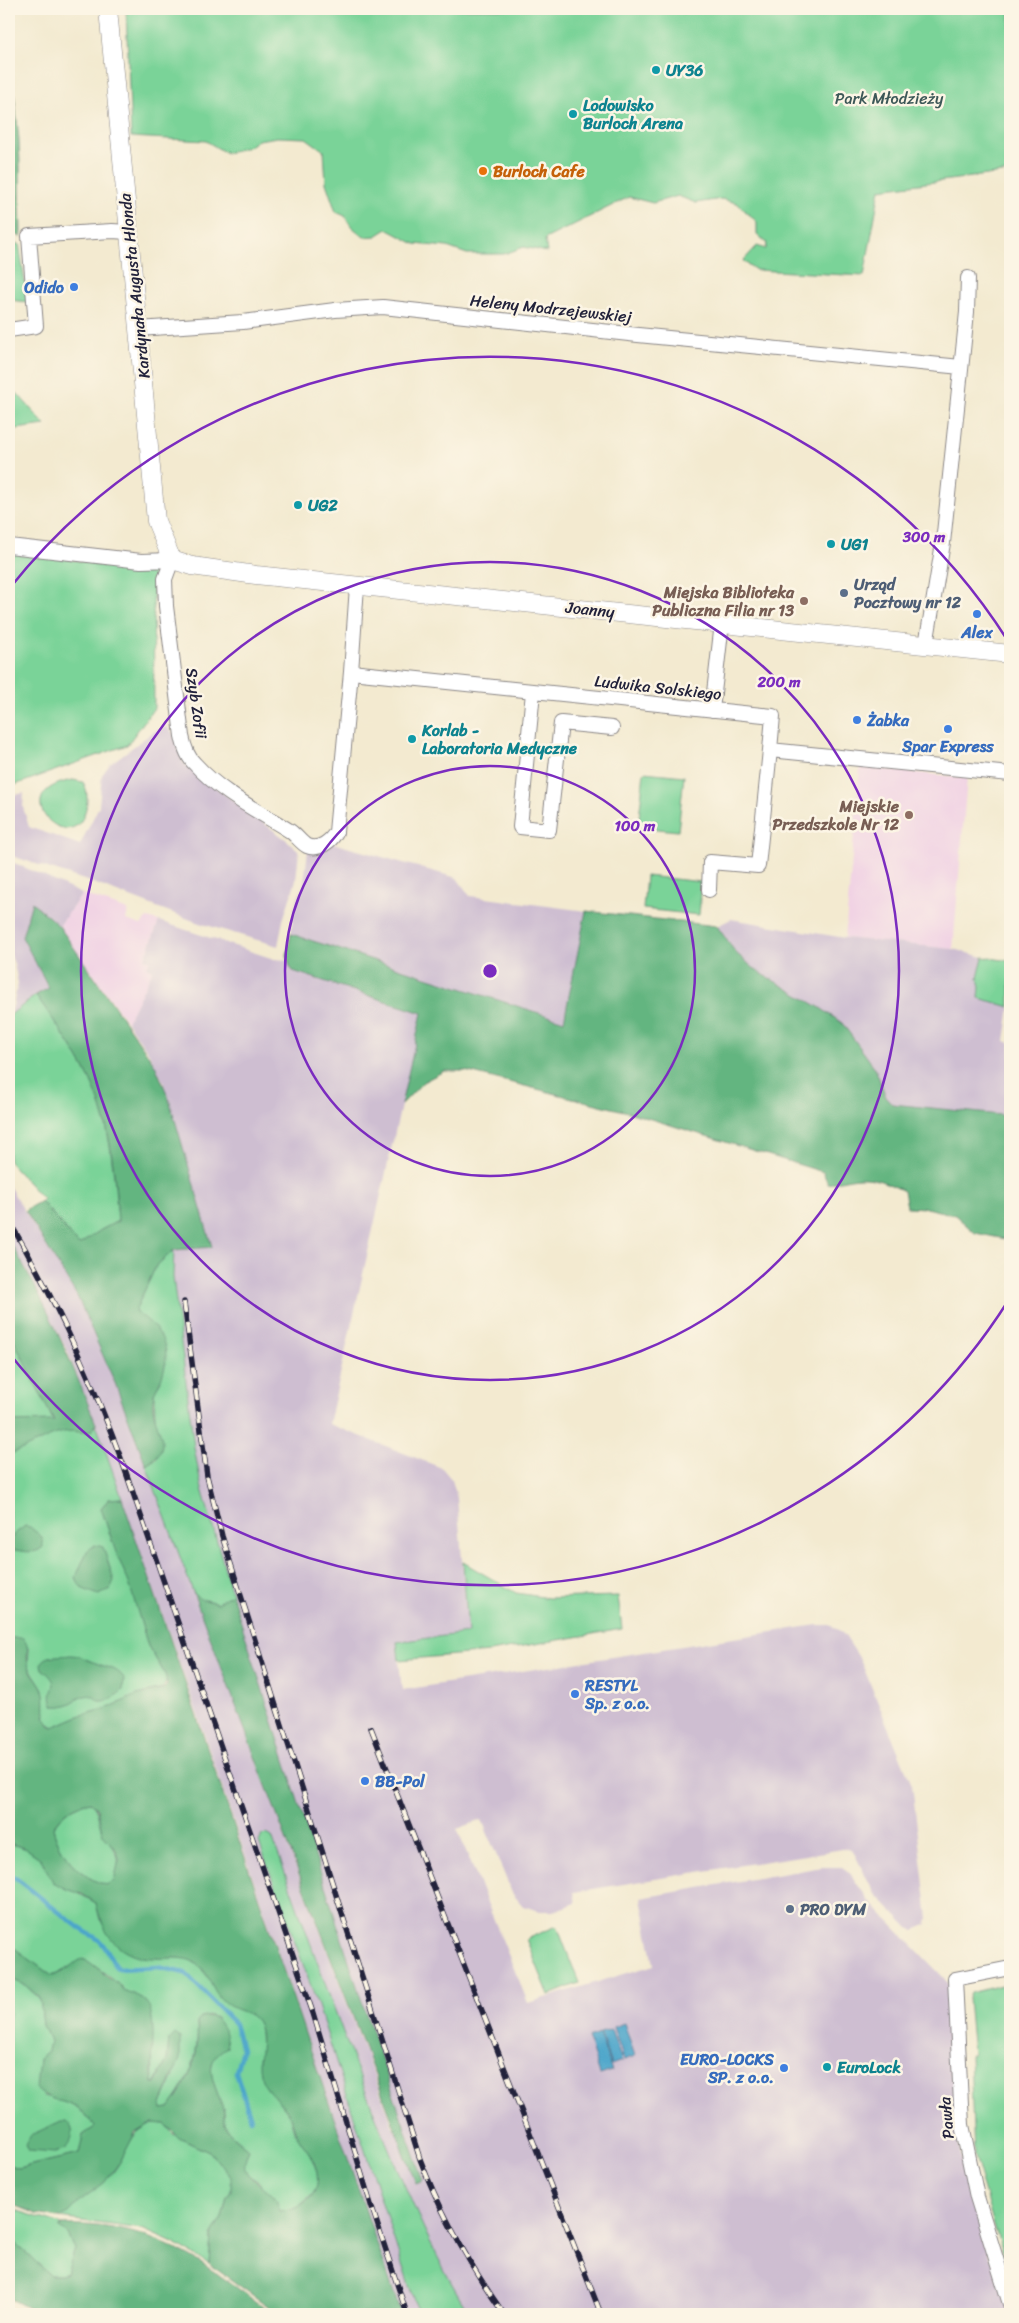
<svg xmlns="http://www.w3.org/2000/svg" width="1019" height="2323" font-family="Sriracha,sans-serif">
  <rect width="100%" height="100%" fill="#fcf5e5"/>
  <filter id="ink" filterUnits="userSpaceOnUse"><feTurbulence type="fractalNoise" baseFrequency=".02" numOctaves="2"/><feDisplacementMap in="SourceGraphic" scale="10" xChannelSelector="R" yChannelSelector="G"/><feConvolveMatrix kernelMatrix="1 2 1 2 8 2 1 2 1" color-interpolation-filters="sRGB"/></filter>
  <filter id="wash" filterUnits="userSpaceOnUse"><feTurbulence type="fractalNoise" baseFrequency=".0096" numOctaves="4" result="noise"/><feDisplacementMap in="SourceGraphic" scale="20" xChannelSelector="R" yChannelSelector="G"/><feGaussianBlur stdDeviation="1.12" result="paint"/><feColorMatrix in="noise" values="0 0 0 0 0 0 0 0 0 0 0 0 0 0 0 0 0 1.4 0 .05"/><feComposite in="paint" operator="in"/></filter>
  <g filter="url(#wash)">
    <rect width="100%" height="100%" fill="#f3ead0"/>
    <path fill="#f0d0e4" d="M860 767 967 778 953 949 845 938Z
      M82 894 128 910 126 920 141 925 147 918 159 921 145 959 150 960 153 970 127 1022 59 926Z"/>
    <path fill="#cebed1" d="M167 727 173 733 183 762 188 767 288 841 299 851 296 880 283 920 278 946 199 923 96 884 9 855V796L24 793 23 807 29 827 80 845 99 806 102 775 110 764 152 733 162 728Z
      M325 841 457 878 470 896 586 911 564 1021 291 934 294 909 304 883 308 851Z
      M9 862 17 864 82 894 59 926 32 903 22 937 49 989 36 995 11 1015 18 983 14 964 9 950Z
      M731 919 845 938 953 949 983 957 978 978 980 987 979 998 1010 1007 1005 1041 1010 1043V1116L892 1105 886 1097 875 1068 842 1023 819 1007 757 971 736 953 717 926Z
      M159 921 274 959 288 960 293 971 422 1013 329 1424 442 1468 452 1480 457 1498 468 1633 397 1642 402 1690 817 1625H829L839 1630 845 1636 860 1659 912 1785 928 1918 926 1925 914 1930 909 1928 874 1892 854 1853 849 1848 574 1892 576 1903 553 1911H540L523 1906 512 1893 482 1820 457 1829 528 2003 654 1965 641 1898 822 1867H842L849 1872 869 1901 943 1977 949 1986 957 2137 970 2195 1009 2314H401L196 1710 99 1433 67 1350 27 1270 9 1240V1186L77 1296 115 1383 393 2127 423 2181 363 2005 248 1645 212 1530 201 1485 194 1447 173 1277 174 1249 211 1246 163 1081 148 1052 127 1022 153 970 147 967 150 960 145 959Z"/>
    <path fill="#7ad398" stroke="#4e7a6a" d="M126 9H1010V172L880 189 864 276 756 270 743 261 757 246 766 249 767 243 757 234V222L737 203 721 199 696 203 678 196 653 203 629 197 545 239 547 252 524 247 504 254H467L447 247 415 244 387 229 376 236 364 237 351 226 345 216 336 212 326 183 324 151 306 138 277 137 258 140 248 147 226 153 206 141 131 137Z
      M9 243 19 244 28 302 9 300Z
      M17 393 45 425 9 430V403Z
      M9 553 153 569 154 708 127 745 9 787Z
      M644 772 684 776 678 831 638 827Z
      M73 780 83 782C88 790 88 803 85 812 72 859 0 792 73 780Z
      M646 876 702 882 699 915 643 909Z
      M983 957 1010 961V1007L979 998 980 987 978 978Z
      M36 995C57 1026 82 1058 96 1093 112 1134 114 1178 118 1221L101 1230 79 1245 41 1201 43 1199 9 1162V1016Z
      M174 1249 173 1277 194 1447 201 1485 232 1594 218 1603 200 1599 193 1592 146 1465 157 1458 154 1392 161 1381 135 1311 156 1266Z
      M9 1330 54 1422H9Z
      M96 1424 122 1498 109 1499 101 1508 117 1555 130 1583 148 1646 165 1674 167 1681 162 1689 137 1695 108 1708 79 1716 54 1727 46 1722 43 1689 28 1665 29 1649 9 1638V1454C29 1449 55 1428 76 1430 86 1432 92 1434 96 1424Z
      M463 1562 516 1593 549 1598 618 1596 622 1629 489 1652 399 1660 397 1642 468 1633Z
      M91 1802C99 1811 97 1817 101 1827 110 1851 126 1849 114 1881L106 1885C81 1878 59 1854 53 1828 61 1814 75 1804 91 1802Z
      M267 1834 272 1837C312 1946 349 2055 394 2161 417 2214 439 2266 470 2314H420L414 2301 318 2006 259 1842 262 1835Z
      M9 1843 27 1849 41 1859 45 1866 76 1892 96 1903 100 1920 143 1957 187 1958 198 1965 234 2008 244 2010 256 2019 260 2030 261 2051 259 2058 268 2089 289 2114 294 2131 310 2154 318 2174V2186L312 2195 297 2208 280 2211 259 2182 248 2175 244 2169 243 2162 249 2150 228 2132 225 2123 224 2111 211 2076 212 2061 218 2052 216 2018 208 2015 201 2017 197 2023C199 2058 190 2080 169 2108L162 2109 161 2104 174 2076 169 2040 167 2060 155 2083H153L152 2024 143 1999 123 1990C120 1983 91 1963 83 1959 72 1964 64 1972 52 1976L9 1944Z
      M557 1926 579 1983 549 1995 526 1939Z
      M9 1978 25 1985 40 1999 43 2025 50 2041 48 2051 39 2059 43 2096C65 2101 83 2107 95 2127L83 2135 79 2154 19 2168 9 2165Z
      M1010 1983V2280L974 2156 970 2055 973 2054 968 1998 970 1993Z
      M152 2123 165 2124 173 2134 185 2141 211 2153 232 2177 231 2191 227 2197 222 2218 211 2236 209 2264 175 2244 142 2229 59 2218C68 2213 72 2208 80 2201 92 2190 103 2185 114 2171 129 2151 127 2134 152 2123Z
      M9 2208 62 2225 60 2228 67 2233 75 2249 67 2273 61 2275H50L9 2237Z"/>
    <path fill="#63b580" stroke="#426c5e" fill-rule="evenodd" d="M9 35 11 36C10 71 16 105 19 140 21 173 20 205 21 237L12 233V198L9 186Z
      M32 902 59 926 155 1065 168 1096 212 1247 174 1250 156 1266 135 1311C160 1328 174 1346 161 1379 157 1389 153 1391 153 1403 152 1429 178 1445 146 1465L115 1383 77 1296 25 1210 41 1201 79 1245 101 1230 118 1221C115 1178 112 1134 96 1093 82 1058 57 1026 36 995L49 988 22 937Z
      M586 911 717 926 736 953 757 971 819 1007 842 1023 875 1068 886 1097 892 1104 1010 1116V1240L975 1233 955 1215 926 1208 907 1207 904 1191C871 1175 864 1175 828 1184L823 1172 628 1112 465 1071H444L423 1082 401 1105 422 1013 293 971 290 967 287 955 291 934 564 1021Z
      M9 1240C44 1298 71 1360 96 1424 91 1438 76 1429 64 1432 44 1437 28 1449 9 1454V1422L54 1421 9 1330Z
      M122 1498 401 2314H279L209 2264 211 2236 222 2218 227 2197 231 2191V2177L211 2153 179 2138 165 2124 152 2123 135 2133 120 2162 104 2183 81 2200 69 2213 58 2218 37 2214 9 2203V2165L19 2168 79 2154 83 2135 95 2127C77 2096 55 2107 36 2089L39 2059 48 2051 50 2041 43 2025 40 1998 25 1985 9 1978V1944L52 1976C83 1966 73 1945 105 1975 111 1981 119 1982 123 1990 130 1993 138 1995 144 2000 160 2014 149 2063 153 2083H156L167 2060 169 2040 175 2034 180 2038V2059L161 2104 162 2109 169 2108C190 2080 200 2058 197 2023L201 2017C220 2012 226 2031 227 2047 199 2063 216 2085 223 2109 225 2116 223 2124 228 2131 233 2138 242 2144 249 2150 235 2178 258 2178 274 2196 277 2200 278 2206 280 2211 312 2207 327 2186 311 2156 307 2149 302 2144 298 2137 293 2129 293 2120 288 2112 280 2101 267 2092 262 2080 255 2064 263 2047 260 2031 256 2009 237 2014 224 2002 212 1992 210 1974 198 1965 191 1959 185 1959 177 1958 166 1958 153 1959 142 1957 113 1950 102 1930 96 1903L82 1894 66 1889 53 1882 41 1859 27 1849 9 1843V1638H23C32 1650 24 1655 29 1667 33 1677 42 1683 44 1694 46 1705 42 1715 49 1725L53 1727 79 1716 108 1708 137 1695 162 1690 167 1685 165 1674 148 1646 129 1583 117 1555 101 1508 109 1499ZM91 1802 97 1809 103 1835 117 1851 119 1860 114 1881 106 1885C81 1878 59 1854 53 1828 60 1814 75 1804 91 1802Z
      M25 1526 30 1527 42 1537 43 1547C35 1555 25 1551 14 1550L12 1546 13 1535Z
      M95 1545 103 1547 114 1580 110 1590 99 1595 83 1589 78 1583 76 1577 87 1551Z
      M193 1592 200 1599 217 1603 232 1594 363 2005 423 2181 416 2184Z
      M70 1655C81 1655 86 1660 96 1663 107 1668 116 1667 124 1678L123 1690C114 1697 109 1702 98 1701L94 1696C77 1692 74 1709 54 1706 44 1688 66 1687 42 1669L41 1664C47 1653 59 1657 70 1655Z
      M61 2121H66C76 2129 73 2139 66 2148L55 2153 29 2151 26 2144 31 2135Z
      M62 2225C151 2221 205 2263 272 2314H40L9 2298V2237L50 2275H61L67 2273 75 2249 67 2233 59 2228Z"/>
    <path fill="#4ca5ca" stroke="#376482" d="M624 2023 635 2056 624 2060 613 2027Z
      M611 2030 622 2061 611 2065 600 2033Z
      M599 2034 612 2071 600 2075 588 2038Z"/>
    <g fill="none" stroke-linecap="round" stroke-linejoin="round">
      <path stroke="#4ca5ca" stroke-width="4.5" d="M9 1873C32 1890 54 1909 77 1926 84 1932 93 1935 100 1941 109 1950 110 1961 119 1969L158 1967 185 1973 235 2024 242 2049 236 2072 251 2119"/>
    </g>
  </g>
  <g filter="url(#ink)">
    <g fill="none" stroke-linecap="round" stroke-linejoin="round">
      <g stroke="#8a8686" stroke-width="16">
        <path id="minor" d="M138 329 243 322 335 310 383 307 638 335 961 367
          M9 330 36 326 29 236 112 231 128 232
          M9 546 141 561 172 560 165 579 166 606 182 736C184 746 187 757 195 764 220 792 258 811 290 831 296 835 301 843 307 846 319 851 331 841 336 832L351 672 357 586
          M926 645 943 543 967 312 968 278
          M351 672 773 716 770 750 1010 774
          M533 692 520 827 549 830 561 723 612 728
          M712 710 722 623
          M709 890 710 862 758 866 770 750
          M1010 1968 955 1979 962 2125 977 2197 1010 2304"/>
      </g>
      <g stroke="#8a8686" stroke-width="19">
        <path id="tertiary" d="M108 9 156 521 172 560 192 566 256 575 1010 654"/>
      </g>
      <use href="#minor" stroke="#fff" stroke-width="14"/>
      <use href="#tertiary" stroke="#fff" stroke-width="18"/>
      <g stroke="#22223b" stroke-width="5.5">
        <path id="rail" d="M9 1221C55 1298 91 1378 122 1461L313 2013 372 2208 407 2314
          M184 1302 207 1476 222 1536 420 2159C441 2214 470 2266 504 2314
          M371 1728 601 2314"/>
      </g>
      <use href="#rail" stroke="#fcf5e5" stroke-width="4" stroke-dasharray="11" stroke-linecap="butt"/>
    </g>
  </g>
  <g fill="none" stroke="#7b2cbf" stroke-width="2.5">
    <circle cx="490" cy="971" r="205"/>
    <circle cx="490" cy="971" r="409"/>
    <path d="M1008 1301A614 614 0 0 1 9 1353M9 589A614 614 0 0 1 1008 641"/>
  </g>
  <g fill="#0f9aa8" stroke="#fcf5e5" stroke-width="2">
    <circle cx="656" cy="70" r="5"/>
    <circle cx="573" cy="114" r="5"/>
    <circle cx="298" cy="505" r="5"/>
    <circle cx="831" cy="544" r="5"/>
    <circle cx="412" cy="739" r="5"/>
    <circle cx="827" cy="2067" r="5"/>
  </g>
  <circle fill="#e8710a" stroke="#fcf5e5" stroke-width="2" cx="483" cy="171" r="5"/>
  <g fill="#3f7fe0" stroke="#fcf5e5" stroke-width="2">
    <circle cx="74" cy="287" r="5"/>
    <circle cx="977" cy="614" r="5"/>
    <circle cx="857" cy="720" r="5"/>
    <circle cx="948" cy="729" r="5"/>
    <circle cx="575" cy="1694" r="5"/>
    <circle cx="365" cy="1781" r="5"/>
    <circle cx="784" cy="2068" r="5"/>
  </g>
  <g fill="#5c6f8a" stroke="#fcf5e5" stroke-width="2">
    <circle cx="844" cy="593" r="5"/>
    <circle cx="790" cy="1909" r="5"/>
  </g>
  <g fill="#8d6e63" stroke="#fcf5e5" stroke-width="2">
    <circle cx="804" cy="601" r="5"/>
    <circle cx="909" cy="815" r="5"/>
  </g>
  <g text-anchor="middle" stroke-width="5" stroke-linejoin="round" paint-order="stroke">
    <g font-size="16" font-weight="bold" fill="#0d838f" stroke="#fcf5e5" text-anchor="start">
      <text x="666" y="76">UY36</text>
      <text x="583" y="111">Lodowisko<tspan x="583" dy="18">Burloch Arena</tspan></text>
      <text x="308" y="511">UG2</text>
      <text x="841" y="550">UG1</text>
      <text x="422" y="736">Korlab -<tspan x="422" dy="18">Laboratoria Medyczne</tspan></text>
      <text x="837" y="2073">EuroLock</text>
    </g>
    <g font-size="16" fill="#3c5757" stroke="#fcf5e5">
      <text x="889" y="104">Park Młodzieży</text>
    </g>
    <g font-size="16" font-weight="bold" fill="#c56008" stroke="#fcf5e5" text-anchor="start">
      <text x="493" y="177">Burloch Cafe</text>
    </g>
    <g font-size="16" fill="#22223b" stroke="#fcf5e5">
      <text transform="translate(134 286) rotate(-96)" y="6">Kardynała Augusta Hlonda</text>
      <text transform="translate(551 308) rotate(6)" y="6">Heleny Modrzejewskiej</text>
      <text transform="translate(590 609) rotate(6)" y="6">Joanny</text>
      <text transform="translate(658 687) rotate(6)" y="6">Ludwika Solskiego</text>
      <text transform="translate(197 703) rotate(82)" y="6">Szyb Zofii</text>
      <text transform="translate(946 2118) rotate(-95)" y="6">Pawła</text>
    </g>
    <g font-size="16" font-weight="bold" fill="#366cbe" stroke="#fcf5e5" text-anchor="start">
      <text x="64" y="293" text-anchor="end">Odido</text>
      <text x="977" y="638" text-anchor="middle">Alex</text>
      <text x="867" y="726">Żabka</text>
      <text x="948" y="752" text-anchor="middle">Spar Express</text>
      <text x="585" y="1691">RESTYL<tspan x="585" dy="18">Sp. z o.o.</tspan></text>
      <text x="375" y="1787">BB-Pol</text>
      <text x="774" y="2065" text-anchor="end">EURO-LOCKS<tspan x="774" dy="18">SP. z o.o.</tspan></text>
    </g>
    <g font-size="16" font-weight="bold" fill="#4e5e75" stroke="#fcf5e5" text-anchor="start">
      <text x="854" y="590">Urząd<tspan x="854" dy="18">Pocztowy nr 12</tspan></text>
      <text x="800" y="1915">PRO DYM</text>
    </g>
    <g font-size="16" font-weight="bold" fill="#785e54" stroke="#fcf5e5" text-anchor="end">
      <text x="794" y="598">Miejska Biblioteka<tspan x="794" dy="18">Publiczna Filia nr 13</tspan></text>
      <text x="899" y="812">Miejskie<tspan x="899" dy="18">Przedszkole Nr 12</tspan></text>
    </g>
  </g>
  <circle cx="490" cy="971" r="8" fill="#7b2cbf" stroke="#fcf5e5" stroke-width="2.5"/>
  <g font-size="15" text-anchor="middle" font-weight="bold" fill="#7b2cbf" stroke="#fcf5e5" stroke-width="5" stroke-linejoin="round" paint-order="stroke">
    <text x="924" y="542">300 m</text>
    <text x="779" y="687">200 m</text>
    <text x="635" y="831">100 m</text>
  </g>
  <rect width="1019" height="2323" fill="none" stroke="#fcf5e5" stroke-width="30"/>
</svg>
